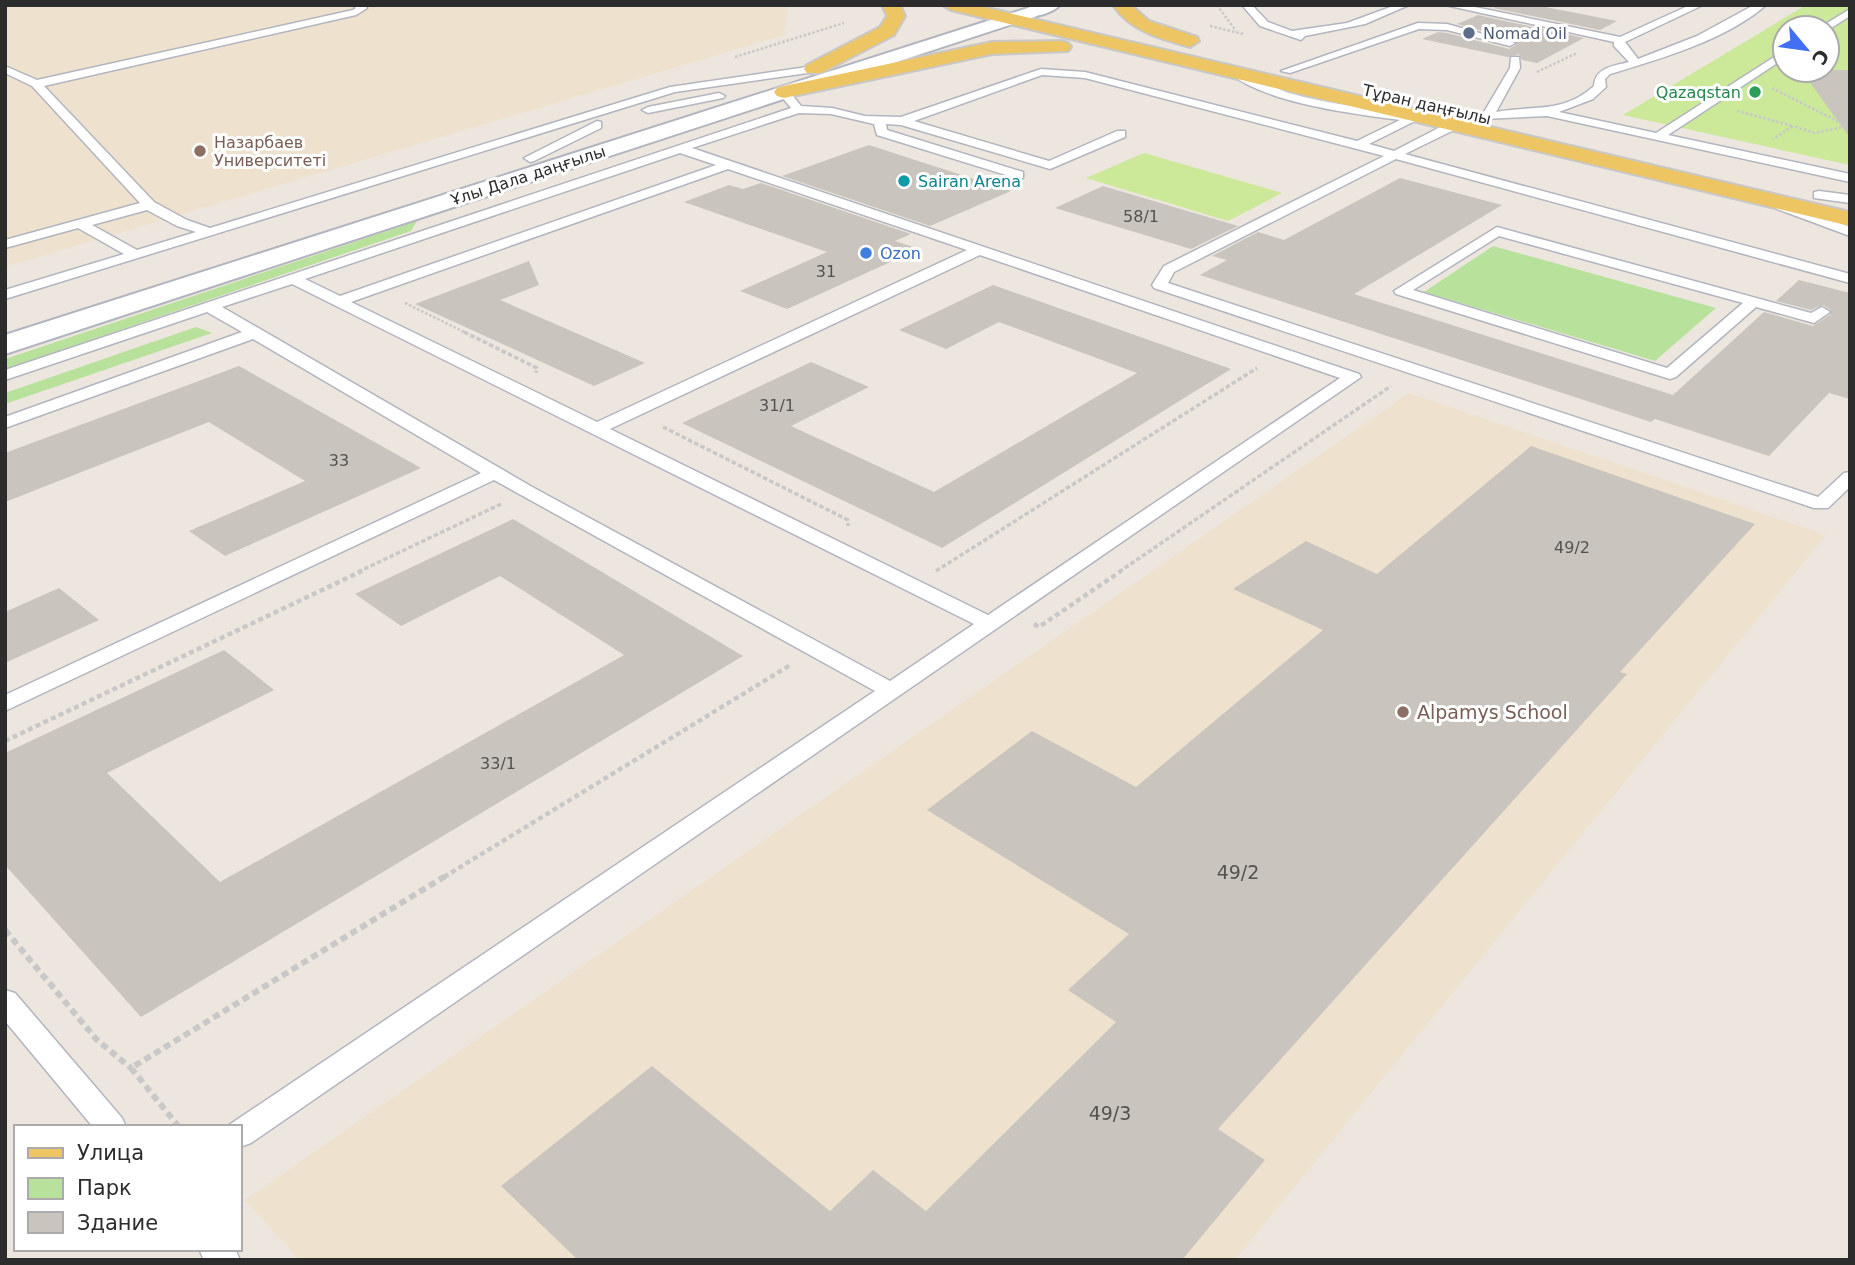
<svg xmlns="http://www.w3.org/2000/svg" width="1855" height="1265" font-family="'DejaVu Sans',sans-serif">
  <rect width="100%" height="100%" fill="#ede6de"/>
  <path fill="#eee2ce" d="M5 5H788L784 35 5 267Z
    M1409 393 1826 535 1235 1260H299L245 1200Z"/>
  <path fill="#b8e29c" d="M417 221 411 231 5 369V359Z
    M1493 246 1716 308 1655 361 1424 292Z
    M196 327 212 333 5 404V393Z"/>
  <path fill="#cbe998" fill-rule="evenodd" d="M1806 5H1850V165L1623 115ZM1785 28H1827V70H1785Z
    M1144 153 1282 193 1228 221 1086 178Z"/>
  <path fill="#c9c4bd" d="M1500 5H1535L1617 21 1600 30 1493 8Z
    M1478 15 1584 38 1537 63 1522 60 1519 54 1508 57 1422 39 1438 32 1447 33 1509 49 1516 45V40L1457 24Z
    M1801 70H1850V138Z
    M869 145 1011 191 930 226 782 176Z
    M1400 178 1502 205 1354 294 1673 395 1764 312 1813 326 1831 314V310L1823 305 1811 310 1776 301 1799 280 1850 293V399L1829 393 1769 456 1655 419 1651 422 1200 275 1227 260 1212 256 1258 232 1284 240Z
    M761 183 911 234 895 241 919 249 787 309 740 291 827 252 684 202 729 185 743 189Z
    M1103 186 1238 226 1191 249 1055 208Z
    M529 261 539 285 500 300 645 363 594 386 415 304Z
    M993 285 1231 369 942 548 682 423 811 362 869 387 791 426 934 492 1137 373 999 322 946 349 899 330Z
    M239 366 421 468 225 556 189 531 305 481 209 422 5 502V453Z
    M1531 446 1755 524 1620 672 1627 674 1218 1129 1265 1160 1182 1260H578L501 1186 652 1066 830 1211 873 1170 926 1211 1116 1022 1068 990 1129 934 927 810 1032 731 1136 787 1323 630 1233 589 1306 541 1377 574Z
    M513 519 743 656 141 1017 5 865V753L224 650 274 690 107 773 220 882 624 655 500 576 401 626 355 594Z
    M59 588 99 620 5 663V612Z"/>
  <g fill="none" stroke-linecap="round" stroke-linejoin="round">
    <g stroke="#b2b5bf" stroke-width="3">
      <path id="service" d="M353 5H364L367 8 356 15 44 86 154 202 187 220 210 228 670 87 814 66 819 69 814 72 675 92 5 299V290L124 254 78 228 5 248V240L140 203 32 86 5 73V66L37 80 353 10 356 8ZM147 210 177 226 196 232 137 250 92 225Z
        M1242 5H1252L1268 22 1292 31 1347 23 1396 5H1409L1365 24 1305 36 1301 40 1260 26Z
        M1445 5H1465L1620 37 1690 5H1703L1625 42 1638 59 1697 36 1754 5H1766C1726 40 1660 59 1610 74L1605 79 1606 87 1593 99 1559 112 1656 133 1785 50V58L1668 135 1850 174V182L1547 116 1483 119 1481 117 1510 68 1511 57H1519L1520 68 1496 112C1532 105 1563 114 1594 86 1595 67 1614 66 1629 62L1614 46V42Z
        M1850 9V16L1828 30 1819 28Z
        M1418 23 1447 24 1515 43 1510 46 1447 30 1419 29 1290 73 1281 71Z
        M1041 69 1085 72 1357 141 1400 120C1354 114 1265 103 1230 73 1240 65 1275 89 1289 93 1332 105 1376 109 1419 115V119L1369 144 1394 151 1450 122H1458V128L1405 154 1850 274V283L1396 159 1174 272 1168 283 1818 497 1844 473 1850 472V487L1828 508H1814L1154 288 1152 285 1164 266 1384 156 1085 78 1042 75 914 121 1049 161 1117 131H1125V137L1050 169 901 125 886 124 887 130 1023 172V178L1019 179 877 135 874 124 831 114 799 113 692 148 1359 374 1361 377 251 1143 240 1147V1127L229 1125 875 691 494 480 5 711V695L481 473 253 339 5 428V417L242 332 207 312 5 380V370L791 108 778 92 780 90H788L801 106 832 108 865 116 901 117ZM680 153 716 165 340 296 305 279ZM728 169 967 250 597 422 351 302ZM980 255 1340 378 988 615 610 429ZM292 284 974 624 890 681 534 488 222 307Z
        M719 93 725 96 723 98 648 113 642 110 648 107Z
        M597 121 601 122V128L534 161 530 162 524 158Z
        M1819 191 1850 195V203L1814 198V192Z
        M1782 202 1850 227V236L1777 209 1775 206Z
        M1497 227 1811 313 1822 307 1830 312 1814 323 1756 307 1676 377 1670 379 1396 294 1394 291ZM1499 236 1743 303 1667 368 1413 290Z
        M5 990 15 993 122 1118 126 1127H93L5 1021Z
        M199 1249H235L240 1260H204Z"/>
    </g>
    <g stroke="#b2b5bf" stroke-width="4">
      <path id="tertiary" d="M1033 5H1060C1052 13 1035 18 1025 16L1022 12Z"/>
    </g>
    <g stroke="#b2b5bf" stroke-width="4">
      <path id="secondary" d="M1031 7 1040 12 1037 16 5 354V335Z"/>
    </g>
    <g stroke="#c8c8c8" stroke-width="4">
      <path id="primary" d="M882 5H900L905 16 894 35 821 73H807L804 69 807 65 880 27 887 16Z
        M942 5H975L1850 212V226L951 10Z
        M1113 5H1131L1149 21 1197 37 1199 41 1190 47C1161 39 1130 31 1113 5Z
        M1061 41 1068 43 1071 47 1068 51 992 54 784 98 777 96 774 92 777 88 784 86 992 42Z"/>
    </g>
    <path stroke="#c8c8c8" stroke-width="2.5" stroke-dasharray="2.5 2" stroke-linecap="butt" d="M1217 5 1236 31
      M1210 26 1243 34
      M735 57 844 23
      M1537 72 1577 53
      M1772 88 1847 126 1815 133 1793 126
      M1737 111 1793 126 1773 139
      M405 303 468 334"/>
    <path stroke="#c8c8c8" stroke-width="3.5" stroke-dasharray="4.5 2.5" stroke-linecap="butt" d="M464 332 537 368 536 373
      M663 427 848 520V526
      M936 571 1257 368
      M358 572 501 504
      M1119 572 1391 386"/>
    <path stroke="#c8c8c8" stroke-width="4.5" stroke-dasharray="5 3.5" stroke-linecap="butt" d="M1034 624 1039 627 1121 571
      M5 741 362 571
      M444 877 792 664"/>
    <path stroke="#c8c8c8" stroke-width="6" stroke-dasharray="7 4.5" stroke-linecap="butt" d="M5 930 97 1040 131 1068
      M179 1127 131 1068 447 875"/>
    <use href="#service" fill="#fff" fill-rule="evenodd"/>
    <use href="#tertiary" fill="#fff" fill-rule="evenodd"/>
    <use href="#secondary" fill="#fff" fill-rule="evenodd"/>
    <use href="#primary" fill="#edc563" fill-rule="evenodd"/>
  </g>
  <circle fill="#5c6f8a" stroke="#fff" stroke-width="2.5" cx="1469" cy="33" r="7"/>
  <circle fill="#2e9e5b" stroke="#fff" stroke-width="2.5" cx="1755" cy="92" r="7"/>
  <g fill="#8d6e63" stroke="#fff" stroke-width="2.5">
    <circle cx="200" cy="151" r="7"/>
    <circle cx="1403" cy="712" r="7"/>
  </g>
  <circle fill="#0f9aa8" stroke="#fff" stroke-width="2.5" cx="904" cy="181" r="7"/>
  <circle fill="#3f7fe0" stroke="#fff" stroke-width="2.5" cx="866" cy="253" r="7"/>
  <g text-anchor="middle" stroke-width="6" stroke-linejoin="round" paint-order="stroke">
    <g font-size="16" fill="#4e5e75" stroke="#fff" text-anchor="start">
      <text x="1483" y="39">Nomad Oil</text>
    </g>
    <g font-size="16" fill="#27864d" stroke="#fff" text-anchor="end">
      <text x="1741" y="98">Qazaqstan</text>
    </g>
    <g font-size="16" fill="#2c2c2c" stroke="#fff">
      <text transform="translate(1427 104) rotate(13)" y="6">Тұран даңғылы</text>
      <text transform="translate(528 175) rotate(-18)" y="6">Ұлы Дала даңғылы</text>
    </g>
    <g font-size="16" fill="#785e54" stroke="#fff" text-anchor="start">
      <text x="214" y="148">Назарбаев<tspan x="214" dy="18">Университеті</tspan></text>
    </g>
    <g font-size="16" fill="#0d838f" stroke="#fff" text-anchor="start">
      <text x="918" y="187">Sairan Arena</text>
    </g>
    <g font-size="16" fill="#535250">
      <text x="1141" y="222">58/1</text>
      <text x="826" y="277">31</text>
      <text x="777" y="411">31/1</text>
      <text x="339" y="466">33</text>
      <text x="1572" y="553">49/2</text>
      <text x="498" y="769">33/1</text>
    </g>
    <g font-size="16" fill="#366cbe" stroke="#fff" text-anchor="start">
      <text x="880" y="259">Ozon</text>
    </g>
    <g font-size="19" fill="#785e54" stroke="#fff" text-anchor="start">
      <text x="1417" y="719">Alpamys School</text>
    </g>
    <g font-size="19" fill="#535250">
      <text x="1238" y="879">49/2</text>
      <text x="1110" y="1120">49/3</text>
    </g>
  </g>
  <rect width="1855" height="1265" fill="none" stroke="#2c2c2c" stroke-width="14"/>
  <rect x="14" y="1125" width="228" height="126" fill="#ffffff" stroke="#ababab" stroke-width="2"/>
  <rect x="28" y="1148" width="35" height="10" fill="#edc563" stroke="#ababab" stroke-width="2"/>
  <text x="77" y="1160" font-size="21" fill="#2c2c2c">Улица</text>
  <rect x="28" y="1178" width="35" height="21" fill="#b8e29c" stroke="#ababab" stroke-width="2"/>
  <text x="77" y="1195" font-size="21" fill="#2c2c2c">Парк</text>
  <rect x="28" y="1212" width="35" height="21" fill="#c9c4bd" stroke="#ababab" stroke-width="2"/>
  <text x="77" y="1230" font-size="21" fill="#2c2c2c">Здание</text>
  <g transform="translate(1806 49) rotate(119)"><circle r="33" fill="#ffffff" stroke="#ababab" stroke-width="2"/>
  <path d="M0-5L12 26L0 18L-12 26Z" fill="#436ff5"/>
  <text y="-10" font-size="19" font-weight="bold" text-anchor="middle" fill="#2c2c2c">С</text>
  </g>
</svg>
